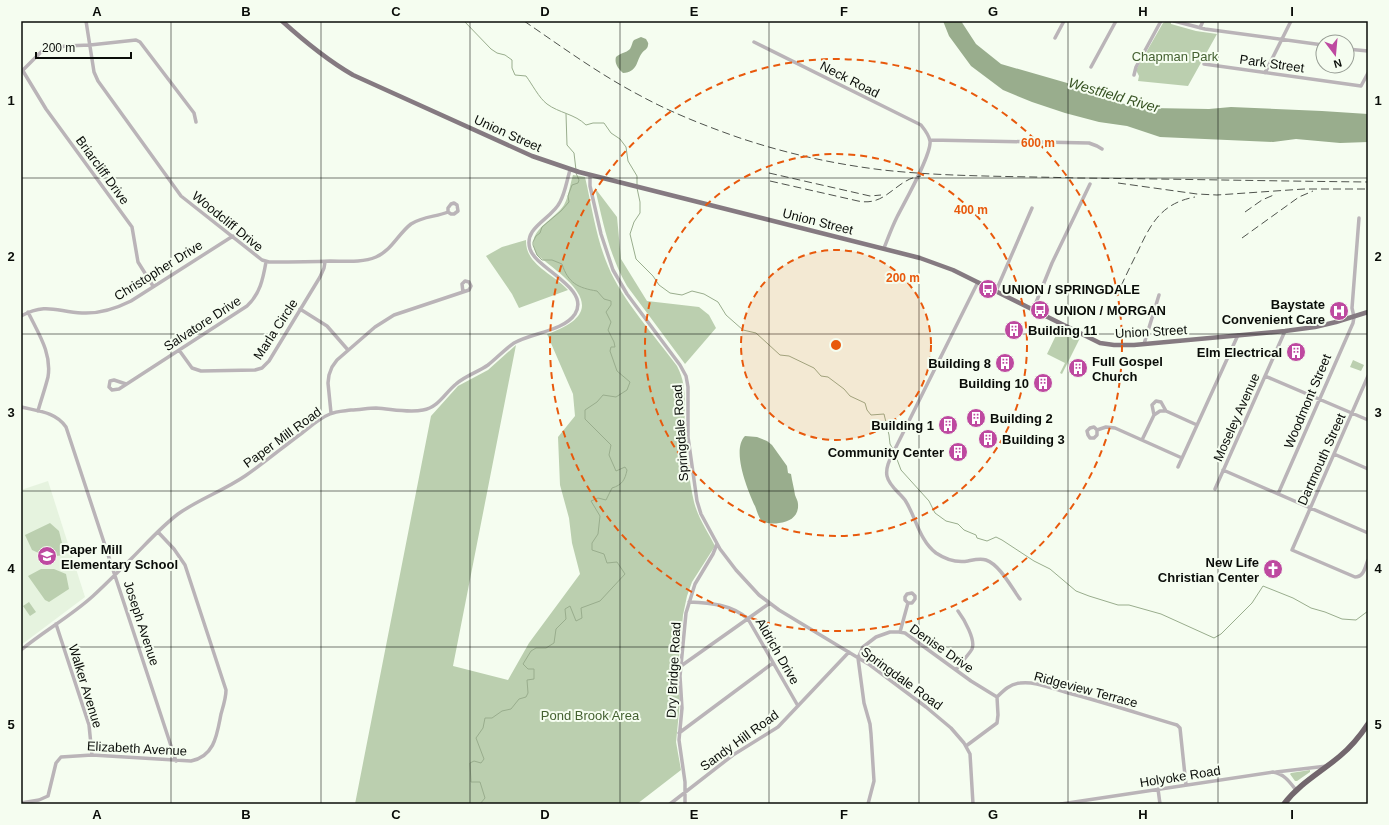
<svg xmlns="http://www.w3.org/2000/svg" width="1389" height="825" font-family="Helvetica,sans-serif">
  <rect width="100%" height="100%" fill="#f5fdf0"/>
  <path fill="#e6f3df" d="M48 481 85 597 21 645V490Z"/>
  <path fill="#bbcfaf" d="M1165 22H1171V24L1196 31 1217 34 1188 86 1138 81 1139 76 1136 70 1163 23Z
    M573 175 585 177C592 207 596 238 608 266 622 300 655 336 677 366 689 388 683 411 685 435 687 457 689 480 694 502 698 518 708 532 715 546L692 582 687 596 683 615 678 669 680 702 676 742 681 770 637 804H355L431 416 458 386 488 370 516 345 453 666 508 680 529 643 580 574 572 543 569 518 560 485 558 437 575 416 573 394 547 334C614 311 570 281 537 255 523 231 553 222 564 205 569 196 570 184 573 175Z
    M595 188 617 217 621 259 647 301 699 307 709 315 716 328 685 364 627 286C609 255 603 222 595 188Z
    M526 240C525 265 554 274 568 290L519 308 512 294 486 256 502 247Z
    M1060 327 1080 338 1062 374 1060 373 1065 363 1047 354Z
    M1353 360 1364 365 1361 371 1350 367Z
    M50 523 59 531 65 555 47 557 32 550 25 535Z
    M41 569H54L66 574 69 589 49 602 45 600 28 576Z
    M29 602 36 612 30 616 23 606Z
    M1310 770V772L1297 781H1295L1290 774 1291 773Z"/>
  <path fill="#99ad8d" d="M943 21H961L976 44 1001 64 1088 89 1098 96 1119 103 1150 108 1209 109 1231 107 1322 111 1368 114V142L1340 143 1296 139 1273 142 1160 137 1127 126 1099 122 1065 113 1032 102 1003 90 971 66 949 36Z
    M641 37 646 39C647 41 649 43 648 45 648 49 644 50 642 53 636 61 638 72 623 73 619 69 614 64 616 57 620 53 626 53 630 49 632 46 632 42 634 40Z
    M745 436 757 437 767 441 772 445 787 466 788 473 791 474C792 481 794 488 795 495 796 498 798 501 798 504 799 516 790 522 779 523 774 524 766 524 761 520 758 516 757 511 755 506 748 491 731 450 745 436Z"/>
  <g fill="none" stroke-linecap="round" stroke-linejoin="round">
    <path stroke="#99ad8d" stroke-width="1" d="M464 21 491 49 497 53 505 55 512 60V68L515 75 526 76C532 84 539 98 547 104 559 113 575 114 586 125L593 123H604L611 133 620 139 626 147 628 161 637 176V185
      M566 114 567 145 574 153 576 170
      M637 188 640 202V213L634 222 630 234 636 259 653 276 659 285 670 293 682 295 692 291 704 294 718 302 726 315 743 330 756 333 780 355 789 356 814 368 821 376 828 377 844 389 850 396 865 403 867 410 871 415 884 414 889 435 890 444 893 449
      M895 454 901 470 929 501 935 513 946 521 958 524 964 530 976 535 977 538 987 541 996 537 1002 540 1034 561 1050 569 1076 591 1089 596 1118 605H1129L1161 614 1214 638 1221 634 1252 603 1263 586 1293 598 1311 608 1325 612 1342 619 1356 620 1368 611
      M480 804 485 798 480 782H471L470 763 474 761 481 763 484 759 476 738 483 728 485 718H492L502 711 511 709 519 699 526 697 528 693 527 680 534 679V669H528L523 664 531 651 536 648H546L554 643 556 629 566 619 565 609 570 606 576 621 582 618 581 608 600 601 625 574 617 562 607 563 604 554 592 550V543L598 534 600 516 591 501 598 498 606 500 612 488C622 485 625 480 627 470L625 467 616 471 609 455 611 445 585 419V410L597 402 603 395 616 397 627 390 630 382 617 371 610 351 611 347H615L614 342 608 330 611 322 606 312 611 305V301L604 299 597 291C578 288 568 283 562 264L552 260H542L537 255 533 245V242L536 236 540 233 542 227 561 211 569 202 568 196 572 185 578 183 579 180 576 173"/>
    <path stroke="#bab4b8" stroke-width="3.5" d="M86 21 94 72 98 81 181 196 262 260 269 262C289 262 310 262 330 261 345 261 362 263 376 257 392 250 398 234 411 224 423 216 436 217 448 212L451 214H454L458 211 457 205 454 203 451 204 448 208V212
      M1174 21 1205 29 1323 45
      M1200 28 1203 21
      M1055 38 1064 21
      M754 42 921 125C925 130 929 135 930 141 932 154 904 203 897 217 892 227 888 238 884 248
      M1347 49 1368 51
      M1204 64 1361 86 1368 73
      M1091 67 1116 21
      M23 71 46 109 132 227 138 262 153 286
      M21 72 41 52 65 46 90 45 136 40 140 42 194 113 196 122
      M1265 73 1291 21
      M1134 75 1136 67 1161 21
      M930 140 1089 143 1097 146 1102 149
      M590 175V186L601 234 613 270 627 294 680 365 686 376 688 387V437L697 501 701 514 720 549 736 570 759 595 779 610 870 665 926 707 951 728 964 743 970 754 973 804
      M978 282 896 447C892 456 885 466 887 476 889 486 899 492 905 500 916 517 919 540 936 553 945 559 957 563 968 561 973 560 980 558 986 560 1000 565 1011 587 1020 599
      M996 291 1032 208
      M300 309 327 326 348 350
      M1033 310 1052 263 1090 184
      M28 312C38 333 52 353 48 377 45 389 41 400 38 411
      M21 316C47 302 57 312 82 313 100 314 115 309 131 301L233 236
      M1144 344 1159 295
      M179 350 192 368 201 371 255 370 262 368 269 361 320 277 324 268 325 262
      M1265 376 1368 420
      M1368 376 1292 550 1355 577C1364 577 1365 567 1368 560
      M126 384 114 380 110 381 109 387 112 390 119 389 247 306C260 294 263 279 266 262
      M21 407C38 411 56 412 66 427L176 761
      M331 413 328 383 329 375 332 367 337 360 375 327 394 315 469 290 471 286 469 282 465 281 462 284 463 292
      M1154 415 1160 411H1166
      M1097 430 1094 427 1090 428 1087 431 1088 435 1090 438H1094L1097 435V430L1106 427 1115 428 1182 458
      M1142 440 1154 415 1152 405 1156 401 1161 402 1166 411 1197 425
      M1334 454 1368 469
      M1178 467 1238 335
      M1223 470 1368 533
      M1215 489 1285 331
      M1278 494 1353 323 1354 317 1352 308 1359 218
      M689 602C710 603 731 604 748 619L798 706
      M56 624 89 725 92 755
      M900 632 908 603H912L915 599V596L912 593 907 594 905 597V600L908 603
      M21 650C44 631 71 616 93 596 106 584 119 571 132 558 147 543 161 527 178 514 199 499 223 491 245 476 264 463 283 447 302 433 311 426 320 418 330 414 336 411 344 411 351 410 359 410 368 408 376 408 392 409 408 413 423 410 438 408 445 393 456 384 465 376 478 372 488 365 497 358 505 349 514 343 531 333 564 331 575 314 591 288 536 269 530 249 523 227 552 219 560 202 565 193 567 180 570 170
      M681 666 770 603
      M956 670C960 663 968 656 972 649 976 640 964 619 958 611
      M679 733 773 663
      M966 746 997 723 998 715 997 697C1004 690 1010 684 1020 683 1035 681 1050 688 1065 692 1103 702 1140 714 1177 725L1180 728 1186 785
      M1276 772 1327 766
      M1158 789 1160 804
      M21 803 39 800 48 796 56 763 61 757 92 755 191 761C215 756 217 734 221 714 223 707 226 698 226 690L185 565 174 549 158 532
      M670 804 733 755 778 727 849 652
      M685 804V782L679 740 682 708 680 676 686 613 695 584 713 554 717 544
      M868 804 874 781 871 734 870 724 864 703 858 658 863 647 876 637 890 632H899L905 633 971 681 997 697
      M1061 804 1273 772C1284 774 1289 781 1296 790"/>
    <path stroke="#857a81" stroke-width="4.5" d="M282 21C304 41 327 60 353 75L532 156 579 172 920 258 953 270 1100 343 1114 345H1134L1285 331 1315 327 1336 322 1368 312"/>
    <path stroke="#72666d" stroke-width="5.5" d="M1284 804C1299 784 1321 772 1340 756 1351 747 1360 736 1368 724"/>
    <path stroke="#4f534d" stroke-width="1" stroke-dasharray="8 4" stroke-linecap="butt" d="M524 21C562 47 599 74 639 95 670 112 703 125 737 137 784 153 833 164 883 170 947 177 1012 176 1077 178 1174 179 1271 181 1368 182
      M769 173 870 196 881 195
      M770 181 858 201C887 207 895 179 921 176
      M1118 183 1197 194 1217 195 1304 189H1368
      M1245 212 1262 200 1276 194
      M1242 238 1299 197 1313 191
      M1121 286C1127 273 1133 261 1139 249 1152 221 1163 203 1195 197"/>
  </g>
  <path fill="none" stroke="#0a0d09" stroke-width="1" stroke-opacity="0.55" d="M171 21V804M321 21V804M470 21V804M620 21V804M769 21V804M919 21V804M1068 21V804M1218 21V804M21 178H1368M21 334H1368M21 491H1368M21 647H1368"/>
  <circle cx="836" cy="345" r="95" fill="#e8590c" fill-opacity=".12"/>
  <g fill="none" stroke="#e8590c" stroke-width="2" stroke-dasharray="7 5">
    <circle cx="836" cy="345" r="95"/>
    <circle cx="836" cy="345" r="191"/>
    <circle cx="836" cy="345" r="286"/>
  </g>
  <defs>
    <g id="bus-disc" transform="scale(1)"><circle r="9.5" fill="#be49a0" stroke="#f5fdf0"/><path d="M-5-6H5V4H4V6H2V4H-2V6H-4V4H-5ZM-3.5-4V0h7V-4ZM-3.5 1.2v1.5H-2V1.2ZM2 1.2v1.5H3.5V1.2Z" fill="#fff"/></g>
    <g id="hospital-disc" transform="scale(1)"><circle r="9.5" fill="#be49a0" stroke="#f5fdf0"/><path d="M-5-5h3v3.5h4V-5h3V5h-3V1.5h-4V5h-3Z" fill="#fff"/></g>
    <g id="building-disc" transform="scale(1)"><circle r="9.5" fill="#be49a0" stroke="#f5fdf0"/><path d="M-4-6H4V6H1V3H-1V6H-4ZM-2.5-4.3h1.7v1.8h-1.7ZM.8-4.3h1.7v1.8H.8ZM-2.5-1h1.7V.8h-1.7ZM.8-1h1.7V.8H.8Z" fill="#fff"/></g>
    <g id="school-disc" transform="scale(1)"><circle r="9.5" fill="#be49a0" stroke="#f5fdf0"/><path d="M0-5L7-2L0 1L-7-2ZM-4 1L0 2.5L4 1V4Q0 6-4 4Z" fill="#fff"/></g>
    <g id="church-disc" transform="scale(1)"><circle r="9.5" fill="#be49a0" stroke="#f5fdf0"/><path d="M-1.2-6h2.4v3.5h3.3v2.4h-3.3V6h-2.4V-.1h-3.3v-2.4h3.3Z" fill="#fff"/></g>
  </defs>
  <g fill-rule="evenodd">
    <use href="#bus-disc" x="988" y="289"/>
    <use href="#bus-disc" x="1040" y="310"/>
    <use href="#hospital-disc" x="1339" y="311"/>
    <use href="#building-disc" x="1014" y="330"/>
    <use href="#building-disc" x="1296" y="352"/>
    <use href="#building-disc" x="1005" y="363"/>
    <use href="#building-disc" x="1078" y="368"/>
    <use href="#building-disc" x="1043" y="383"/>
    <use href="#building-disc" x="976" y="418"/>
    <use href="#building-disc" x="948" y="425"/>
    <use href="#building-disc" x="988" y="439"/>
    <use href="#building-disc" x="958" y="452"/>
    <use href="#school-disc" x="47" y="556"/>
    <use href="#church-disc" x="1273" y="569"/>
  </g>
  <g text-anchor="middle" stroke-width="4" stroke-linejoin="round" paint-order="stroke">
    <g font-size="13" fill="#446131" stroke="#f5fdf0">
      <text x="1175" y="61">Chapman Park</text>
      <text x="590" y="720">Pond Brook Area</text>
    </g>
    <g font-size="13" fill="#0a0d09" stroke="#f5fdf0">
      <text transform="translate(1272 63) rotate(8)" y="5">Park Street</text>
      <text transform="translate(850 79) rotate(27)" y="5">Neck Road</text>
      <text transform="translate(508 133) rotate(24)" y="5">Union Street</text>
      <text transform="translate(103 170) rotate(54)" y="5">Briarcliff Drive</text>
      <text transform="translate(228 221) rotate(39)" y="5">Woodcliff Drive</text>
      <text transform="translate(818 221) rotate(14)" y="5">Union Street</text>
      <text transform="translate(158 270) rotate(-32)" y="5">Christopher Drive</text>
      <text transform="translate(202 323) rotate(-33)" y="5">Salvatore Drive</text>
      <text transform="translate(275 329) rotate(-57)" y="5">Marla Circle</text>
      <text transform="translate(1151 331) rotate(-3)" y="5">Union Street</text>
      <text transform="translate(1307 401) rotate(-67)" y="5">Woodmont Street</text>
      <text transform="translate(1236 417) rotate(-66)" y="5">Moseley Avenue</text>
      <text transform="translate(680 433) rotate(-94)" y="5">Springdale Road</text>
      <text transform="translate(282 437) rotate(-36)" y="5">Paper Mill Road</text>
      <text transform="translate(1321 459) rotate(-66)" y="5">Dartmouth Street</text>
      <text transform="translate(142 623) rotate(72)" y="5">Joseph Avenue</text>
      <text transform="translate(942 648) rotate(35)" y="5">Denise Drive</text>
      <text transform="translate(778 651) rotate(60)" y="5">Aldrich Drive</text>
      <text transform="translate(673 670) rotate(-87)" y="5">Dry Bridge Road</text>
      <text transform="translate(902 678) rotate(36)" y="5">Springdale Road</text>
      <text transform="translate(86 686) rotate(73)" y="5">Walker Avenue</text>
      <text transform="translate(1086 689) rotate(15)" y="5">Ridgeview Terrace</text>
      <text transform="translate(739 740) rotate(-36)" y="5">Sandy Hill Road</text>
      <text transform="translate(137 748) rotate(3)" y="5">Elizabeth Avenue</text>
      <text transform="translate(1180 776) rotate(-9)" y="5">Holyoke Road</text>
    </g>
    <g font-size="13" font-weight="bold" fill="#0a0d09" stroke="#f5fdf0" text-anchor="start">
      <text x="1002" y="294">UNION / SPRINGDALE</text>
      <text x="1325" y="309" text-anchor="end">Baystate<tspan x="1325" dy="15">Convenient Care</tspan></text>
      <text x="1054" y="315">UNION / MORGAN</text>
      <text x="1028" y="335">Building 11</text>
      <text x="1282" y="357" text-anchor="end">Elm Electrical</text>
      <text x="1092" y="366">Full Gospel<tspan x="1092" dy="15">Church</tspan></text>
      <text x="991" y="368" text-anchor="end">Building 8</text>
      <text x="1029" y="388" text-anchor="end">Building 10</text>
      <text x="990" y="423">Building 2</text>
      <text x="934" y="430" text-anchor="end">Building 1</text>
      <text x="1002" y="444">Building 3</text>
      <text x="944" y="457" text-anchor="end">Community Center</text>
      <text x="61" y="554">Paper Mill<tspan x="61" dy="15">Elementary School</tspan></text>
      <text x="1259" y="567" text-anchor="end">New Life<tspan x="1259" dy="15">Christian Center</tspan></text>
    </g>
    <g font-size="14" font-style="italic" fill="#375323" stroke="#f5fdf0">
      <text transform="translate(1114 95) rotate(16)" y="5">Westfield River</text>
    </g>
  </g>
  <circle cx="836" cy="345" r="6" fill="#e8590c" stroke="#f5fdf0" stroke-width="2"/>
  <g font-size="12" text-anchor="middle" font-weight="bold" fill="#e8590c" stroke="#f5fdf0" stroke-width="4" stroke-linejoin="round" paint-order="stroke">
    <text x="1038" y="147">600 m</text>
    <text x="971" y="214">400 m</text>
    <text x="903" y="282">200 m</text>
  </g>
  <rect width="1389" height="825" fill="none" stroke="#f5fdf0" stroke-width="44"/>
  <g transform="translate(1335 54) rotate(164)"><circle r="19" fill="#f5fdf0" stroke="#979d94"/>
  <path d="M0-3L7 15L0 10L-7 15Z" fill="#be49a0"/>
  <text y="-6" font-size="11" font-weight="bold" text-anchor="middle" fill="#0a0d09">N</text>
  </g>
  <path d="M36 52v6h95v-6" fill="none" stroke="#0a0d09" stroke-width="2"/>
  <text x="42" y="52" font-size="12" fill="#0a0d09" stroke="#f5fdf0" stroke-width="3" paint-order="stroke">200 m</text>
  <rect x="22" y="22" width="1345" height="781" fill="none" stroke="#0a0d09" stroke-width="1.5"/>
  <g font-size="13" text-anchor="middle" font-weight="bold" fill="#0a0d09">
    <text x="97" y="16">A</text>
    <text x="246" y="16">B</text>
    <text x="396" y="16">C</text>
    <text x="545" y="16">D</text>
    <text x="694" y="16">E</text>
    <text x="844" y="16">F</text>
    <text x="993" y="16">G</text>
    <text x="1143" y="16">H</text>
    <text x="1292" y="16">I</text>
    <text x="11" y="105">1</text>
    <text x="1378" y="105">1</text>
    <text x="11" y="261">2</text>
    <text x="1378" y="261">2</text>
    <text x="11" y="417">3</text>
    <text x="1378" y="417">3</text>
    <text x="11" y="573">4</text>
    <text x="1378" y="573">4</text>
    <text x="11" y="729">5</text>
    <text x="1378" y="729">5</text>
    <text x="97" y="819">A</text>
    <text x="246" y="819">B</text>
    <text x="396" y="819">C</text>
    <text x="545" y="819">D</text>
    <text x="694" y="819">E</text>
    <text x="844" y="819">F</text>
    <text x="993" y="819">G</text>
    <text x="1143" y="819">H</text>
    <text x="1292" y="819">I</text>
  </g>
</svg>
